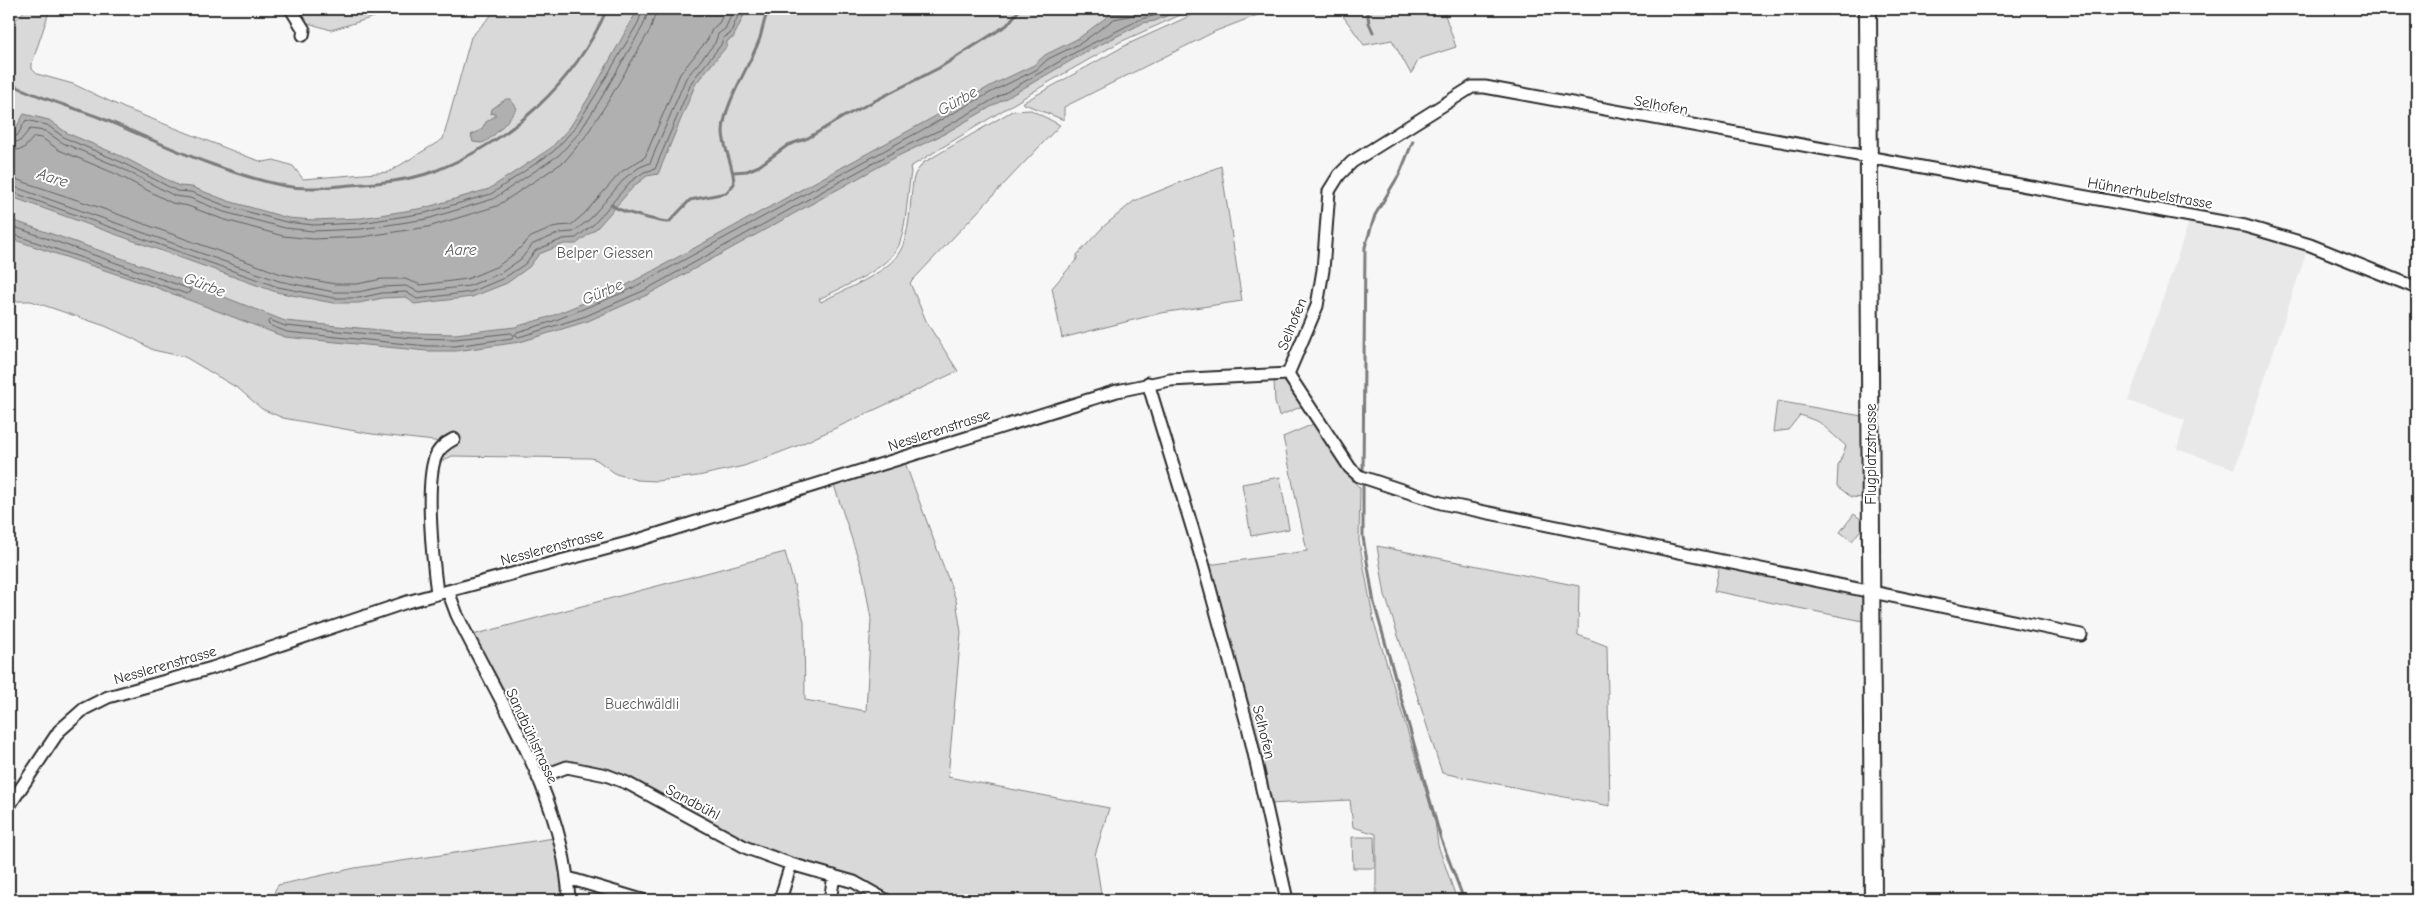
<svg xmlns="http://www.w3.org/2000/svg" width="2426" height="909" font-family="'Comic Neue',sans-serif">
  <rect width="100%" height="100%" fill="#f7f7f7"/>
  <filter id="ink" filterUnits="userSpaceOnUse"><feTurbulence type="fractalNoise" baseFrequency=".02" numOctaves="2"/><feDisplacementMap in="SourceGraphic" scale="10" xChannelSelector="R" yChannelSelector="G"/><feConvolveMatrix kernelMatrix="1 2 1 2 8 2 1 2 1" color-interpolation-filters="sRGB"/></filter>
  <g filter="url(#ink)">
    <path fill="#e8e8e8" d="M2191 216 2309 244 2235 469 2177 449 2185 420 2128 401Z"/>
    <path fill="#d9d9d9" stroke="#828282" d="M26 9H41L49 12 32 63V69L37 74 73 84 124 108 251 158 263 162 274 160 293 166 303 179 389 172 443 139 471 37 497 9H1194L1120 42 1051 81 910 167 911 172C907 195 907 223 899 245 889 269 842 287 819 299L821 302C843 290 886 274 899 253 910 237 910 201 913 181L915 174 923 163 1012 111 1031 110 1060 125 910 283 927 323 958 371 797 446 744 466 698 476 657 481 637 480 616 474 597 460 591 458 452 456 436 464 443 442 372 434 283 418 262 409 239 389 185 357 153 350 134 339 105 326 31 301H9V27Z
      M288 9H391L381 15 331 30 298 20Z
      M1205 9H1273L1216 31 1064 107V120L1022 103 1128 44Z
      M1338 9H1443L1456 47 1419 59 1411 74 1392 40 1364 45Z
      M1221 166 1242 301 1161 313 1062 338 1052 288 1077 259V255L1104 226 1134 201Z
      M1274 379H1288L1305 405 1279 416 1275 402Z
      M1777 401 1862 416 1864 498 1851 497 1837 486 1838 466 1846 446 1819 422 1800 415 1788 430 1773 432Z
      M1318 422 1352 480 1360 488 1359 541 1374 622 1435 821 1438 845 1457 900H1362L1376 898V834L1353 827 1350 800 1268 804 1208 565 1307 551 1283 437Z
      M904 460 956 600 961 632 948 777 1109 808 1095 855 1101 893 1107 900H899L855 879 788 859 756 845 597 770 565 761 552 765 533 760 469 636 785 552 804 621 805 700 866 711 871 619 863 573 833 482Z
      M1280 477 1289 529 1251 536 1242 484Z
      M1854 514 1866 523 1852 541 1840 532Z
      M1377 546 1579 586 1578 635 1607 646 1610 806 1442 773 1385 595Z
      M1720 564 1858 593 1868 600V622L1714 591Z
      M1352 837H1374L1375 868H1353Z
      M554 838 562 868 563 900H295L274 892 278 885 355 868Z"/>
    <path fill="#b0b0b0" stroke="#7b7b7b" d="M638 9H747L733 38 727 41V46L696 83 658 174 647 176 634 186 597 228 576 244H564L539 254 529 267 507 283 472 297 414 304 406 297 383 298 359 303H333L276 292 9 196V132L13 133 24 114 49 120 67 133 123 157 179 186 192 187 228 201 288 218 314 220 361 218 424 208 489 189 551 148 570 127 591 94Z
      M1135 9H1182L1155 21 1143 23 1086 52 944 134 898 156 647 295 588 321 520 342 456 351H427L285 337 155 287 9 238V219L161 272 285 321 412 333 455 334 515 327 549 317 625 286 996 83 1034 65 1045 55 1079 38 1112 13 1129 12Z
      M510 99 517 108C512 116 491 142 481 143 478 143 476 142 473 142L471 135 481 130 486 122 495 116V113L491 114 492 109 506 99Z"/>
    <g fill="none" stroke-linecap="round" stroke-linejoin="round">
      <path stroke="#606060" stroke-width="1" d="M1136 9 1133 15 1114 19 1081 43 1048 59 1036 70 999 88 627 291 551 322 517 332 515 335 519 337 586 316 645 290 895 151 942 129 1083 48 1141 19 1153 16 1170 9
        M9 137 17 136 26 120 47 125 65 138 121 162 177 191 191 192 226 206 286 222 314 225 361 223 425 213 491 194 554 151 574 129 595 96 638 23 643 9
        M9 143 20 141 30 129 45 131 63 143 119 167 175 196 190 198 224 212 285 228 313 231 361 229 427 219 493 199 559 155 579 133 600 100 643 26 649 9
        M9 151 23 149 34 137 42 138 59 150 116 174 172 203 188 206 222 219 283 236 313 239 361 237 428 227 497 206 565 161 585 137 607 103 650 30 657 9
        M9 177 98 207 281 274 335 284H357L382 279H405L421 285 467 279 498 266 515 253 531 237 557 226 571 225 584 214 621 172 645 157 680 74 708 39 712 29 719 23 726 9
        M9 185 279 281 334 292H358L382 287 406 286 419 292 469 286 501 273 521 259 533 244 560 233 573 232 589 220 626 177 640 167 650 163 686 78 715 43 718 34 725 29 734 9
        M9 191 278 287 334 298H359L382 293 406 292 417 299 471 292 504 278 525 264 536 250 563 239 576 238 594 224 630 182 644 172 655 169 692 81 721 45 723 38 730 34 741 9
        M9 225 190 289 191 292 187 294 9 233
        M270 320 285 326 412 338 455 339 511 333 514 335 512 338 455 346H427L287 332 269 325 268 322Z"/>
      <path stroke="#7b7b7b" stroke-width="3" d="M1367 9 1369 23 1373 32
        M9 83C38 98 70 106 101 118 161 143 221 173 285 186 306 190 329 187 350 185 378 183 408 181 435 171 510 142 575 83 607 9
        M734 172 747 171 759 166 788 145 808 138 843 117 939 68 1007 25 1020 9
        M612 205C617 211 660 222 669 222L690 200 726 193 734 184C734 165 723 149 723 131 724 103 750 66 760 38 763 28 764 18 769 9
        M1363 474 1365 247 1375 215 1400 173 1413 141
        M1363 480V537L1374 603 1441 839 1464 900"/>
      <g stroke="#2b2b2b" stroke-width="15">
        <path id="street" d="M291 9 304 30 303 35
          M1288 374 1317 306 1323 270 1329 191 1339 175 1352 162 1472 87H1485L2245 226 2310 245 2417 288
          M1288 374 1350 468 1359 476 1441 503 2081 635
          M1148 383 1203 563 1249 731 1287 900
          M448 591 457 615C501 705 564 798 569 900
          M437 593C433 562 425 486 435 458 438 449 446 443 454 439
          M538 778 567 767 606 775 627 783 747 848 791 864 854 882 886 900
          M9 806 59 731 84 709 108 697 212 668 407 602 635 541 1117 391 1170 380 1288 374
          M568 878 642 900
          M780 900 791 864
          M830 900 834 876"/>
      </g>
      <g stroke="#2b2b2b" stroke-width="20">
        <path id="secondary" d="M1868 9 1873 900"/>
      </g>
      <use href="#street" stroke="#fff" stroke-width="11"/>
      <use href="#secondary" stroke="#fff" stroke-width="16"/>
    </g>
  </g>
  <g text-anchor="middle" stroke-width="4" stroke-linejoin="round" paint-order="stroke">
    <g font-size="15" fill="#2b2b2b" stroke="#fff">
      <text transform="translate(1661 105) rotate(10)" y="5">Selhofen</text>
      <text transform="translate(2150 193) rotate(10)" y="5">Hühnerhubelstrasse</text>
      <text transform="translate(1292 324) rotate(-68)" y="5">Selhofen</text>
      <text transform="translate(939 430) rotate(-18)" y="5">Nesslerenstrasse</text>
      <text transform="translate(1871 454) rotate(-90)" y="5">Flugplatzstrasse</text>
      <text transform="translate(552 547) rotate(-15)" y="5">Nesslerenstrasse</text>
      <text transform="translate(165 665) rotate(-16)" y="5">Nesslerenstrasse</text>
      <text transform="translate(1264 732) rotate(76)" y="5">Selhofen</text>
      <text transform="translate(532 736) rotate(65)" y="5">Sandbühlstrasse</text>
      <text transform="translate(693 802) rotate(28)" y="5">Sandbühl</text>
    </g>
    <g font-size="15" fill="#565656" stroke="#fff">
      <text x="605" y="258">Belper Giessen</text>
      <text x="642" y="709">Buechwäldli</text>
    </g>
    <g font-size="16" font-style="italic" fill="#5a5a5a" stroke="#fff">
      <text transform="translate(957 100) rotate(-29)" y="6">Gürbe</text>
      <text transform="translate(53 177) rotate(18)" y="6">Aare</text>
      <text x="461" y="255">Aare</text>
      <text transform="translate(205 284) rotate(21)" y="6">Gürbe</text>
      <text transform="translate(602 291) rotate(-23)" y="6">Gürbe</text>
    </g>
  </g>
  <rect width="2426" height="909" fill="none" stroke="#fff" stroke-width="30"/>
  <rect x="15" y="15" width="2396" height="879" fill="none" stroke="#2b2b2b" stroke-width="2" filter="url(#ink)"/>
</svg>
